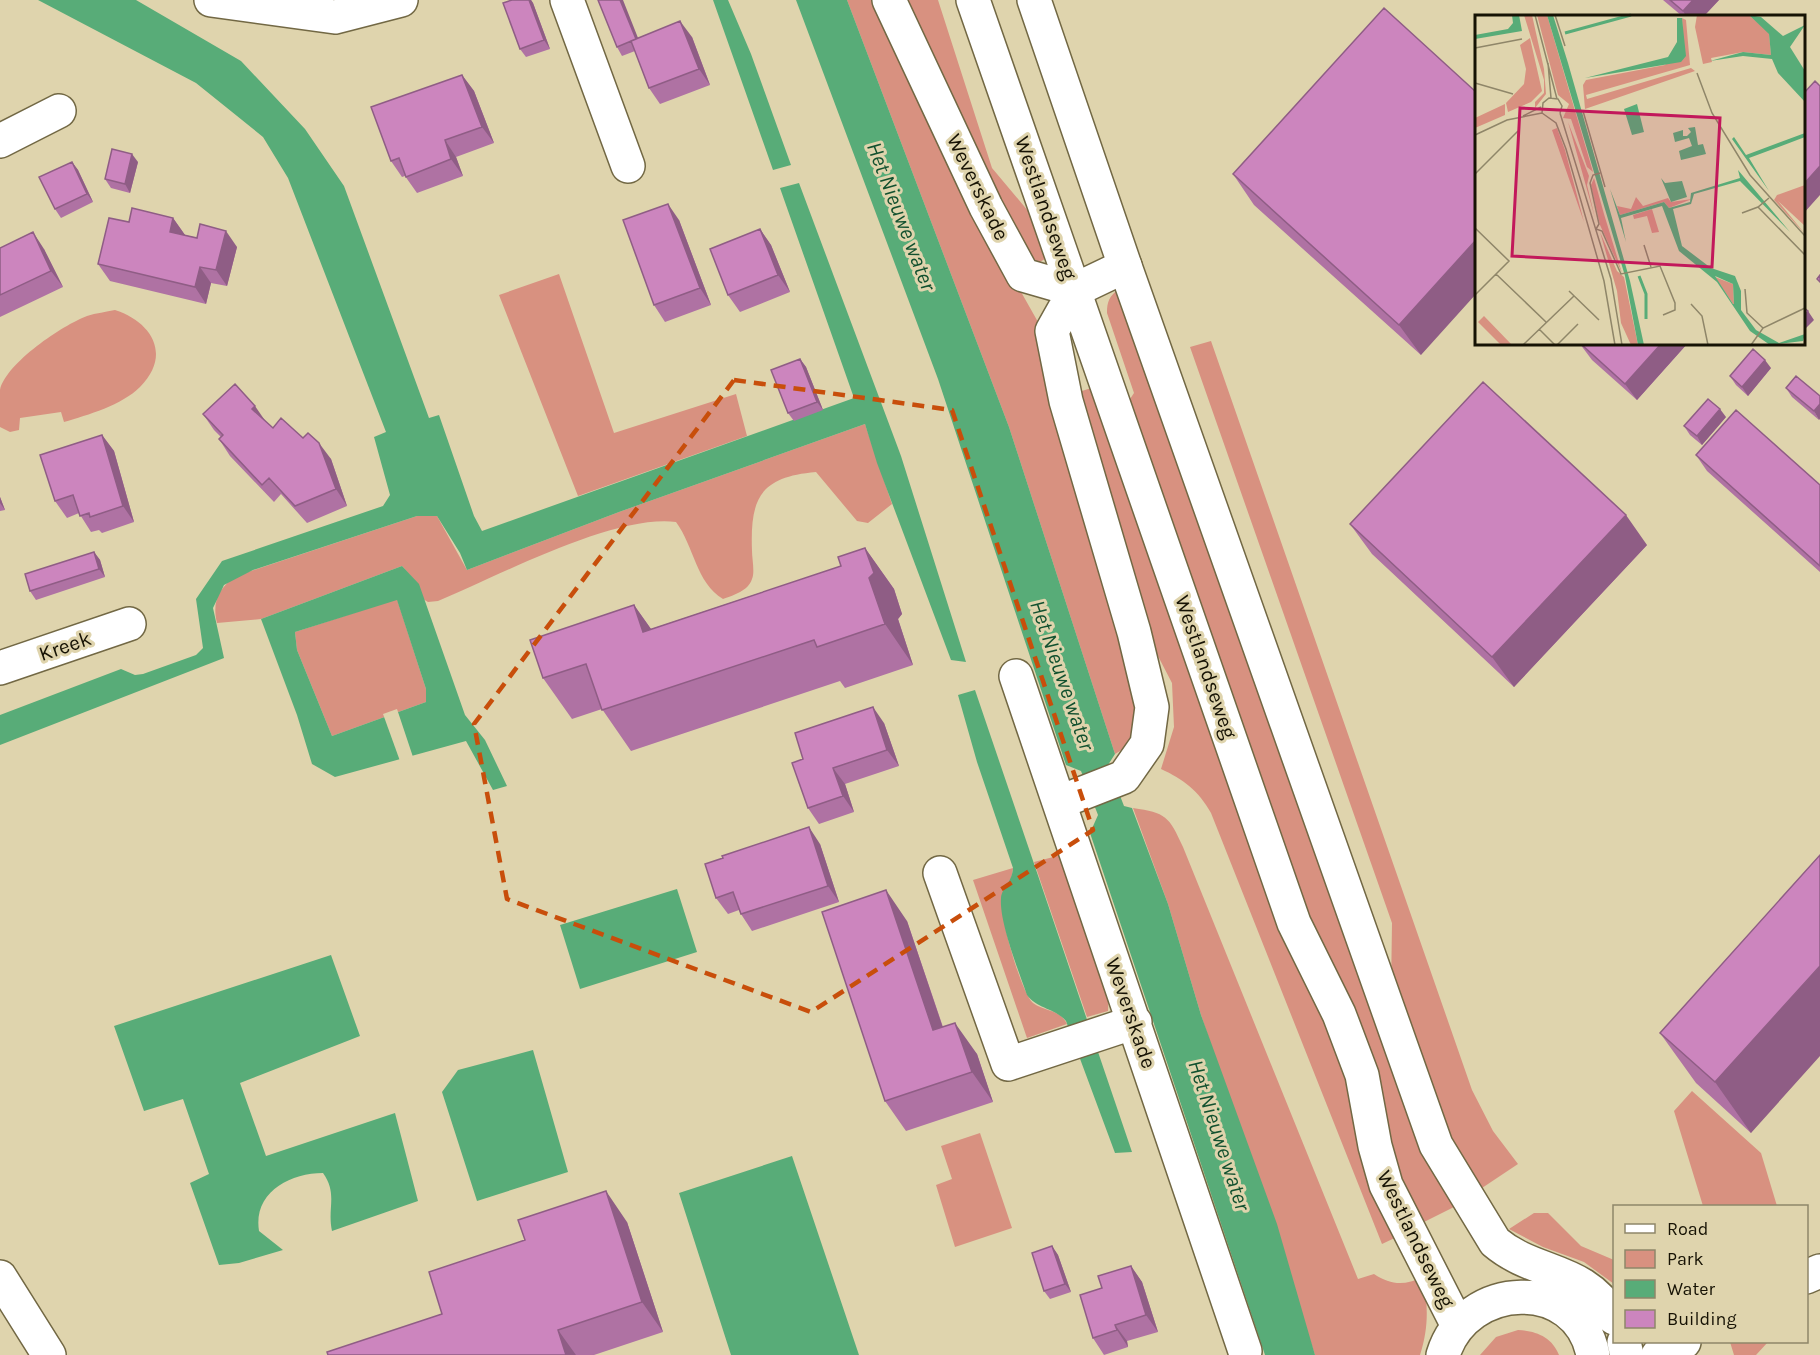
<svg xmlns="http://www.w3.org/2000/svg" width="1820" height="1355" font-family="Karla,sans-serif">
  <rect width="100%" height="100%" fill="#dfd4ad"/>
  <path fill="#d89180" d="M847 0H884L1011 274 1038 322 1048 373 1141 688C1139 716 1142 740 1115 754L1009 427Z
    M904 0H938L992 168 1039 224 1050 256 1038 263 1023 251Z
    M559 274 614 433 736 394 747 436 578 496 499 295Z
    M1119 289 1456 1206 1420 1224 1405 1194 1126 405 1134 393 1107 313C1107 302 1109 296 1119 289Z
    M115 310C152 322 172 355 140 387 122 405 88 415 64 422L61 412 20 418 19 430 10 432 0 427C0 416 0 401 0 390 6 363 63 325 87 316 96 313 106 312 115 310Z
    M1211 341 1472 1090 1493 1131 1518 1164 1479 1190 1447 1137 1391 990 1392 923 1190 347Z
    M1091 388 1343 1066 1401 1235 1382 1244 1211 813C1199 791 1183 779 1161 769L1174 727 1172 683 1146 633 1079 392Z
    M865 424 892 504 868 523 857 521 816 472C760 477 750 498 752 551 752 559 755 572 752 579 748 591 734 595 723 599 696 583 694 546 676 522 614 514 498 576 438 601L428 602 423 599 418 584 402 566 261 619 217 623C212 602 218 589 236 576L417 516H437L467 570 619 512Z
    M397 599 426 689V702L332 736 297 650 295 632Z
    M1133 808C1166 813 1169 816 1183 847L1358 1279 1374 1274C1391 1285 1404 1286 1423 1277 1428 1305 1429 1327 1420 1355H1315L1201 1015 1168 904Z
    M1061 855 1109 986 1108 1011 1087 1017 1034 862Z
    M1013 868C1012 885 1002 894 1003 912 1003 926 1022 994 1033 1003 1045 1012 1060 1009 1067 1024L1027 1038 973 880Z
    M1692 1091 1761 1153 1777 1206H1703L1674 1111Z
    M980 1133 1012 1228 955 1247 936 1185 952 1179 941 1146Z
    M1534 1213H1548L1581 1246 1614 1260V1284L1584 1262 1543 1247 1509 1229Z
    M1518 1330C1536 1331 1552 1337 1559 1355H1480L1496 1337Z
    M1730 1342H1768L1756 1355H1734Z"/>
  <path fill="#58ac78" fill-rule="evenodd" d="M38 0H136L241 61 305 129 344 186 429 418 439 415 474 516 482 531 854 398 780 188 799 183 901 456 966 662 951 660 877 463 865 424 619 512 467 570 460 553 437 516H417L253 570 224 585 213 608 224 658 0 745V715L121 669 135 675 143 674 196 655 203 648 196 599 222 561 383 506 390 495 374 437 386 432 288 178 263 137 196 83Z
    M713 0H728L751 54 791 165 773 170Z
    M796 0H847L1009 427 1115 754 1108 765 1124 806 1132 808 1168 904 1201 1015 1277 1224 1315 1355H1265L1090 833 1098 815 1081 771 1066 765 938 379Z
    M402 566 419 584 465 715 485 740 507 786 493 790 466 741 335 777 312 764 297 715 261 619ZM397 600 426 689V702L332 736 297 650 295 632Z
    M975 690 1132 1152 1115 1153 1066 1021C1055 1008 1037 1009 1027 995 1019 972 999 922 1001 898 1002 887 1012 883 1013 868L977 762 958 695Z
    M677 889 697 952 580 989 560 925Z
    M331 955 360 1036 240 1083 266 1156 395 1113 418 1201 332 1231C327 1208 338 1194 323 1173 289 1173 253 1193 259 1231L283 1250 239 1263 219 1265 190 1183 209 1174 183 1099 144 1111 114 1026Z
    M533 1050 568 1172 477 1201 442 1092 458 1070Z
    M792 1156 859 1355H731L679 1193Z"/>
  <path fill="#dfd4ad" d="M397 709 413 757 400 761 383 714Z"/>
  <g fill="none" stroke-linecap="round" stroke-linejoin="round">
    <g stroke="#726844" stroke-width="36">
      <path id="minor" d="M211 0 335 17 401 0
        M567 0 628 166
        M889 0 986 207 1023 275 1075 290 1125 266
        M0 141 59 111
        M0 668 129 624
        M1016 676 1245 1351
        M1060 802 1124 777 1147 744 1152 707 1134 632 1066 401 1052 331 1075 290
        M940 873 1008 1064 1135 1022
        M0 1277 49 1355
        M1806 1277 1820 1271
        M1658 1355 1684 1342"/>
    </g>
    <g stroke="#726844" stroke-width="36">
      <path id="major" d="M973 0 1294 923 1339 1014 1362 1075 1375 1146 1386 1185 1457 1324
        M1034 0 1125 266 1436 1145 1495 1242C1535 1276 1584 1266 1614 1318
        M1624 1342 1627 1355
        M1443 1355C1466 1280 1578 1276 1593 1355"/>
    </g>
    <use href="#minor" stroke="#fff" stroke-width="33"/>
    <use href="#major" stroke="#fff" stroke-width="33"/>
  </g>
  <path fill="#af72a3" d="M512 0H531L533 3 550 49 526 57 520 49Z
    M1663 0H1719L1704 16H1682Z
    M1384 8 1421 355 1254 205 1233 174Z
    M692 37 710 85 660 104 649 88 635 51 622 56 617 47 638 38Z
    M462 75 474 91 494 143 456 157 463 176 417 193 405 176 402 177 391 161Z
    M72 162 78 170 93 202 61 218 55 209Z
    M138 162 130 193 111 188 105 179Z
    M173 218 185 235 237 247 227 286 211 283 206 304 110 281 98 264 129 222Z
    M679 220 711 305 665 322 654 305Z
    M760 229 771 245 790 292 740 312 728 295Z
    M0 248 44 249 63 287 0 317Z
    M1580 344H1687L1637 400 1592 360Z
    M800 359 806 367 823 410 794 421 788 413Z
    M1771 368 1748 396 1736 385 1730 376Z
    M1796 376 1819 420 1792 397 1786 388Z
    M203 414 266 422 273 428 303 438 331 459 347 506 307 523 281 494 274 502 230 456 219 439 221 437 214 430Z
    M1726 417 1702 445 1690 435 1684 426Z
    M102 435 114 451 134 522 102 533 99 530 91 532 79 513 67 518 55 501Z
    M1696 455 1820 485V572L1707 471Z
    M0 497 5 510 0 511Z
    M1350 524 1647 545 1514 687 1372 554Z
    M865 548 894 589 902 614 898 619 913 665 845 688 840 681 631 751 602 709 572 719 543 678 634 605 651 629 841 566Z
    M94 552 100 560 105 577 36 600 30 591Z
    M884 723 899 766 845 784 854 812 819 824 808 808 803 759Z
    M820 844 839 902 752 931 741 914 739 910 728 914 716 898Z
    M1820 855 1751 1133 1696 1083 1660 1033Z
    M907 921 943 1027 977 1054 993 1102 906 1131 885 1101Z
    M627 1222 663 1332 594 1355H328L442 1314Z
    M1052 1246 1058 1255 1071 1292 1050 1299 1044 1291Z
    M1131 1266 1142 1282 1158 1332 1127 1341 1128 1347 1104 1355 1093 1338 1102 1288Z"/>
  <path fill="#8f5d85" d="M529 0H531L533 3 550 49 544 40Z
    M620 0H623L642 48 636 40Z
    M1693 0H1719L1704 16H1686L1683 11Z
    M680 21 692 37 710 85 699 69Z
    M462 75 474 91 494 143 482 127Z
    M445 140 456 157 463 176 451 159Z
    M132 154 138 162 130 193 125 184Z
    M72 162 78 170 93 202 87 194Z
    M1820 166V195L1803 214V185Z
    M668 204 679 220 711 305 700 288Z
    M173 218 185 235 182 248 170 232Z
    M760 229 771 245 790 292 778 275Z
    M226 231 237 247 227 286 216 270Z
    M33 232 44 249 63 287 51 271Z
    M1476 240V294L1421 355 1399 325Z
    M200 267 211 283 206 304 195 287Z
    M1808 311 1814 320 1803 331V316Z
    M1661 344H1687L1637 400 1625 384Z
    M800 359 806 367 823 410 817 402Z
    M1765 360 1771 368 1748 396 1742 387Z
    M1820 404V419L1819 420 1814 411Z
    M255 406 266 422 252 409Z
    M1720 409 1726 417 1702 445 1697 436Z
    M102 435 114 451 134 522 123 506Z
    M319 443 331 459 347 506 336 489Z
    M0 497 5 510 0 503Z
    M1626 515 1647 545 1514 687 1492 657Z
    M865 548 894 589 902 614 898 619 913 665 885 624 869 578Z
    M94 552 100 560 105 577 99 569Z
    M634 605 663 646 643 632Z
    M873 707 884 723 899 766 887 750Z
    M833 768 845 784 854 812 843 796Z
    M809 827 820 844 839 902 828 886Z
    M886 890 907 921 954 1061 933 1030Z
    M1820 966V1056L1751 1133 1715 1082Z
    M955 1023 977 1054 993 1102 972 1072Z
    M606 1191 627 1222 663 1332 642 1302Z
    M1052 1246 1058 1255 1071 1292 1065 1284Z
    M1131 1266 1142 1282 1158 1332 1146 1315Z
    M1115 1325 1127 1341 1128 1347 1117 1330Z
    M558 1330 576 1355H566Z"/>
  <path fill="#cc85be" stroke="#8f5d85" stroke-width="1.5" d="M512 0H529L544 40 520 49 503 3Z
    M598 0H620L636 39 617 47Z
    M1670 0H1693L1683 11Z
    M1384 8 1476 92V240L1399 325 1233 174Z
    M680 21 699 69 649 88 631 41Z
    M462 75 482 127 445 140 451 159 406 177 399 158 391 161 371 107Z
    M1815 81 1820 86V166L1803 185V94Z
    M112 149 132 154 125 184 105 179Z
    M72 162 87 194 55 209 39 177Z
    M668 204 700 288 654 305 623 220Z
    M132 208 173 218 170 232 197 238 200 224 226 231 216 270 200 267 195 287 98 264 109 218 129 222Z
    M760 229 778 275 728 295 710 249Z
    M33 232 51 271 0 295V248Z
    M1820 275V282L1817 279Z
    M1803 307 1808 311 1803 316Z
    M1581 344H1661L1625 384Z
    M1753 349 1765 360 1742 387 1730 376Z
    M800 359 817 402 788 413 771 370Z
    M1796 376 1820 396V404L1814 411 1786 388Z
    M1483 382 1626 515 1492 657 1350 524Z
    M235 384 255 406 252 409 273 428 281 418 303 438 308 433 319 443 336 489 295 506 269 478 262 485 219 439 223 435 203 414Z
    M1708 399 1720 409 1697 436 1684 426Z
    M1736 410 1820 485V566L1696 455Z
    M102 435 123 506 90 517 89 513 80 516 73 495 55 501 40 455Z
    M865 548 874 573 869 578 885 624 817 647 814 640 602 710 586 664 543 678 530 640 634 605 643 632 841 566 838 557Z
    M94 552 99 569 30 591 25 574Z
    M873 707 887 750 833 768 843 796 808 808 792 763 803 759 795 733Z
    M809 827 828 886 741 914 733 892 716 898 705 864 723 858 722 856Z
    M1820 855V966L1715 1082 1660 1033Z
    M886 890 933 1030 955 1023 972 1072 885 1101 822 912Z
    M606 1191 642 1302 558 1330 566 1355H328L327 1352 442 1314 429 1272 525 1240 518 1220Z
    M1052 1246 1065 1284 1044 1291 1032 1253Z
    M1131 1266 1146 1315 1115 1325 1117 1330 1093 1338 1080 1295 1102 1288 1098 1276Z"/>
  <path fill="none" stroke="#c84e0b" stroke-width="4.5" stroke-dasharray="12 8" stroke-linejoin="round" d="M734 380 952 410 1093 830 811 1012 507 899 474 724Z"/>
  <g text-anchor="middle" stroke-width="6" stroke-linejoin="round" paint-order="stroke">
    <g font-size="21" fill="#161204" stroke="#dfd4ad">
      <text transform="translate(978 187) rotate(64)" y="7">Weverskade</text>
      <text transform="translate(1046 208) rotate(71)" y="7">Westlandseweg</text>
      <text transform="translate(65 646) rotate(-19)" y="7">Kreek</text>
      <text transform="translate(1206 667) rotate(71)" y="7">Westlandseweg</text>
      <text transform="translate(1131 1013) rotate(71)" y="7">Weverskade</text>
      <text transform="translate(1416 1239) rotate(64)" y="7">Westlandseweg</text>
    </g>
    <g font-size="22" font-style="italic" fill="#12512f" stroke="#dfd4ad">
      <text transform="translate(902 216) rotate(69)" y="8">Het Nieuwe water</text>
      <text transform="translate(1063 675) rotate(71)" y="8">Het Nieuwe water</text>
      <text transform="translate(1220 1135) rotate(72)" y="8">Het Nieuwe water</text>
    </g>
  </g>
  <g transform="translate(1475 15)">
    <rect width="330" height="330" fill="#dfd4ad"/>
    <path d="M49 0H57L69 54 71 79 60 93V87L69 78V65ZM62 0H72L118 157 112 152 96 104 88 103 94 89 83 80ZM222 0H274L294 18 296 40 268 37 236 43 237 47 228 49 220 12ZM207 3 211 5 215 50 111 80 112 84 216 53 220 56 110 94 108 70 111 65 190 50 208 24ZM55 23 67 76 56 87 33 97 31 88 49 69 51 54 45 30ZM30 89V100L0 113V103ZM93 107 114 161 112 170 120 203ZM82 113 90 135 109 207 77 115ZM119 163 129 199 147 258 125 210 116 170ZM330 170V211L303 186 330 219 299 185 302 180ZM161 182 168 191 193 183 196 187 217 184 194 193 189 187 145 200 142 191 156 194ZM177 194 184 217 177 218 172 201 159 204 158 200ZM125 217 142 256 149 262 163 330H156L146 308 142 276ZM240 262 258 269 259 289H258ZM9 301 37 330H26L3 307Z" fill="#d89180"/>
    <path d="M37 0H44L47 16 0 24V20L33 14 38 8ZM72 0H78L93 48 155 266 169 330H163L150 261ZM274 0 286 2 308 21 330 10 315 32 330 56V87L303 58 297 44 268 41 235 46 268 37 296 40 294 19ZM202 3H207L211 41 206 47 110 63 193 42 202 27ZM162 89 169 117 157 120 149 94ZM220 112 223 130 228 129 231 139 206 145 204 136 217 131 214 123 200 127 198 118 208 115V121H212L216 117 213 113ZM330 118V122L274 143 294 176 257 124 259 122 271 140ZM263 155 315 217 265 166 219 179 216 189 198 194 207 231 236 253 260 261 266 276V295L281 315 304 328 330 319 328 326 295 330 275 316 242 267 204 236 187 191 146 203 151 227 135 174 145 200 189 187 194 193 215 187 216 178 265 163ZM240 261 258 269 259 289H258ZM186 163 190 168 207 166 212 182 196 187Z" fill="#58ac78" fill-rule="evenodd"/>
    <path fill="none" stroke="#58ac78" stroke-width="3" d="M90 18 156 0M164 261 171 279V304"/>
    <path fill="none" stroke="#8f8669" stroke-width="1.5" d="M60 0 82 84M80 0 90 31M0 33 47 24M73 48 76 83M222 58 237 98 275 160 330 221M0 68 38 79M108 96 130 172M85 98 87 91 83 84 74 83 68 88 67 98 81 108 91 134 129 266 140 330M85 98 136 264 147 330M48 101 66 92M0 120 32 105 67 98M0 159 43 116M283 192 330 240M267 198 283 192 294 183M0 213 34 246 0 280M121 214 127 216 146 259 185 251 200 288V295L188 300M121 214 124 209 115 168 118 160 125 158M169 230 176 252M21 259 71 307M270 274 272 298 288 313M94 276 124 305M216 289 227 301 233 330M64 314 80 330M48 330 99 281M82 330 103 309M276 330 288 313 330 293"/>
    <path fill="#c2185b" fill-opacity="0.15" stroke="#c2185b" stroke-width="3" d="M45 93 245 103 237 252 37 241Z"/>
    <rect width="330" height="330" fill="none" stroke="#161204" stroke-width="3"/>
  </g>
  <rect x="1613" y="1205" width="195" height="138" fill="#dfd4ad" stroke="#8f8669" stroke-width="1.5"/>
  <rect x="1625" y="1224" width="30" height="9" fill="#ffffff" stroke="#8f8669" stroke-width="1.5"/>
  <text x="1667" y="1235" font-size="18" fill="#161204">Road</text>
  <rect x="1625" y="1250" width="30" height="18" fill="#d89180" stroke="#8f8669" stroke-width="1.5"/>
  <text x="1667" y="1265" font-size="18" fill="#161204">Park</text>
  <rect x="1625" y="1280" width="30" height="18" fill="#58ac78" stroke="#8f8669" stroke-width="1.5"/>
  <text x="1667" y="1295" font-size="18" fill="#161204">Water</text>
  <rect x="1625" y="1310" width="30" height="18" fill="#cc85be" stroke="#8f8669" stroke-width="1.5"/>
  <text x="1667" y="1325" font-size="18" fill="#161204">Building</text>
</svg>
